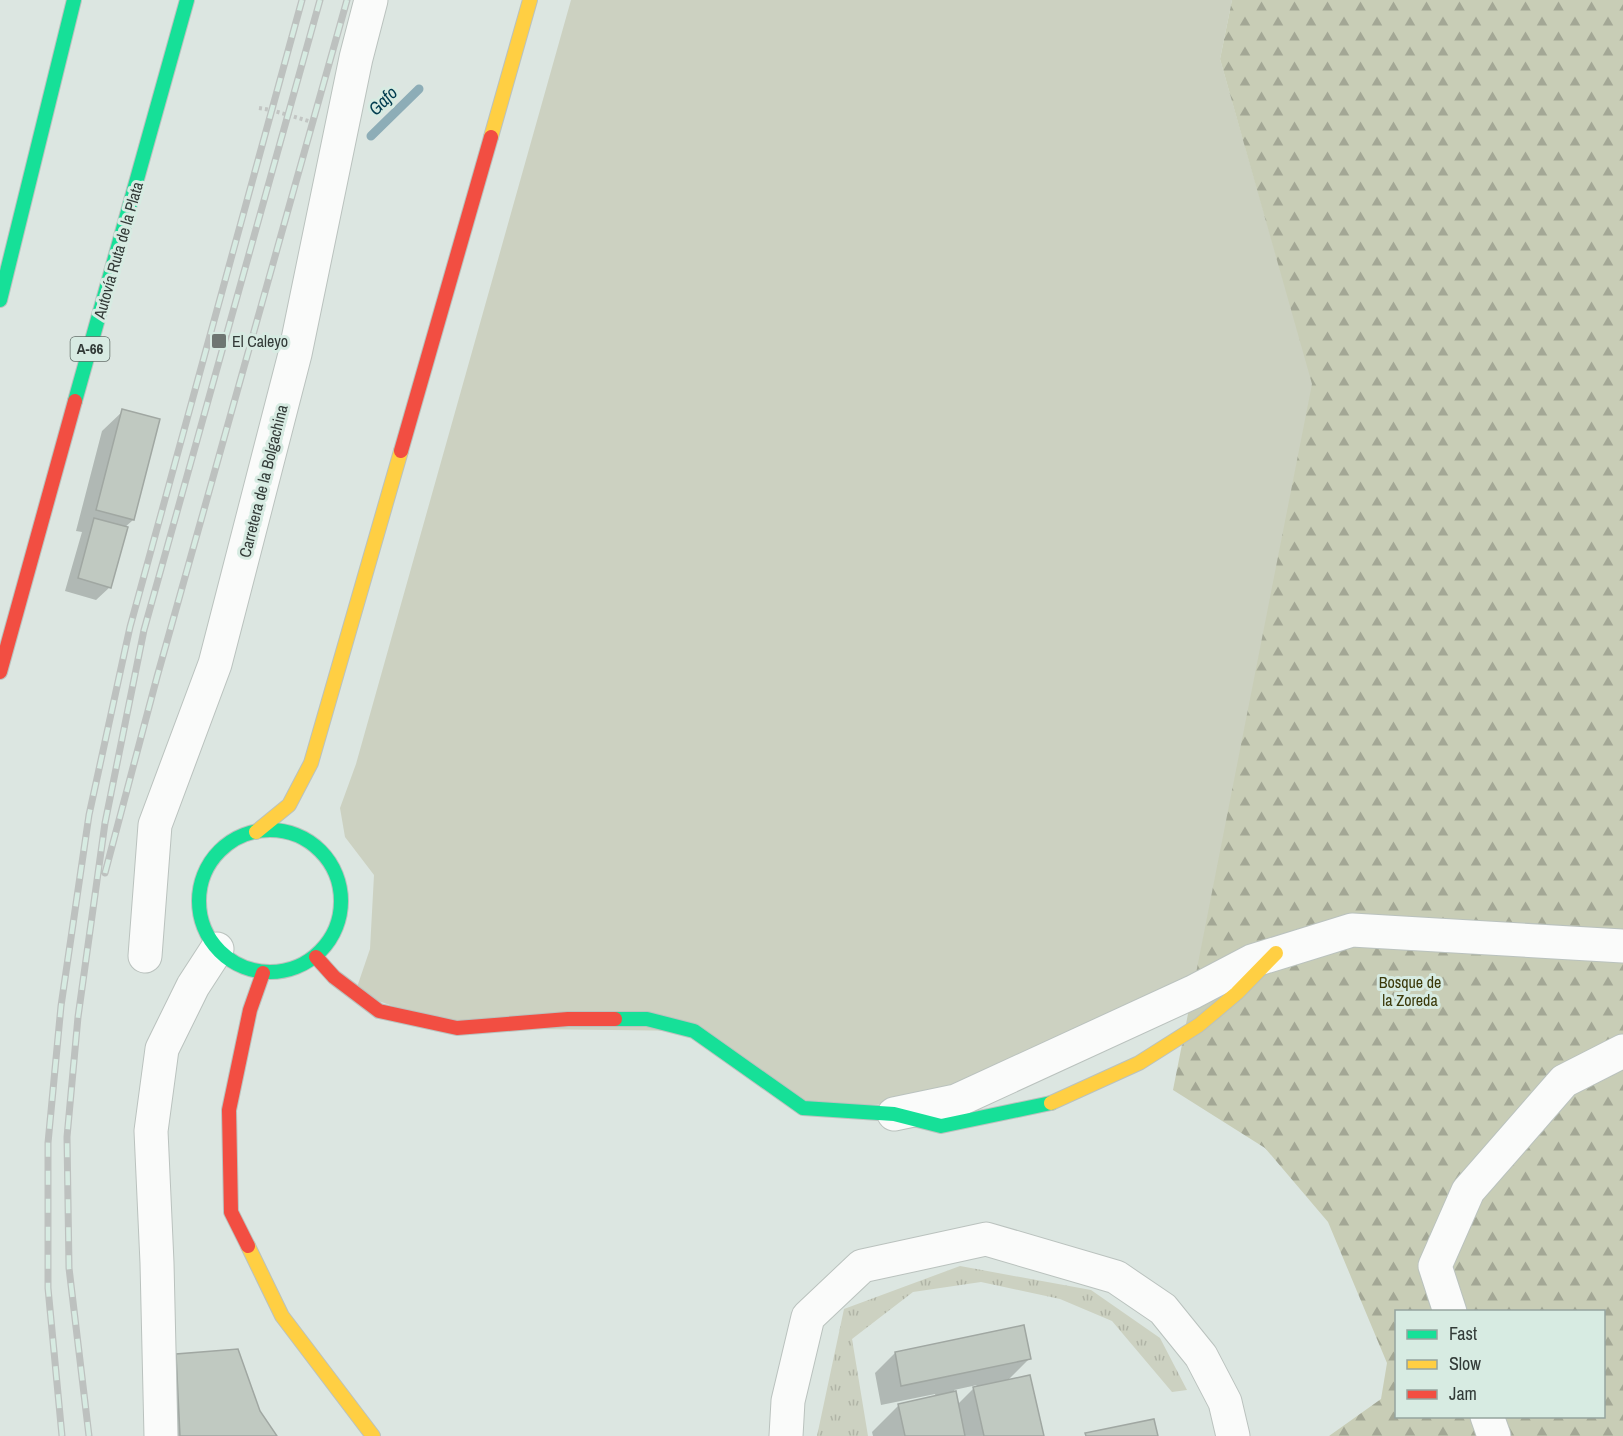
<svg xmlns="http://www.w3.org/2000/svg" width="1623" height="1436" font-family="'Archivo Narrow',sans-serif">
  <defs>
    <pattern id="forest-firs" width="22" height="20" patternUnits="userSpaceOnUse" patternTransform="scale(1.5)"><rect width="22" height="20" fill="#c8cdb6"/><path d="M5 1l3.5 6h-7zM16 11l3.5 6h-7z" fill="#a3a795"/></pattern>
    <pattern id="park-tufts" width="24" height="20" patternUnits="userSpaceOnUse" patternTransform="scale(1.5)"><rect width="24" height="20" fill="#ccd1c1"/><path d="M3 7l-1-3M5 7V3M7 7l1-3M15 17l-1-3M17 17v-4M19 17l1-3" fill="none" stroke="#b0b4a6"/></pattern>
  </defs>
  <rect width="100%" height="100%" fill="#dce6e1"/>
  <path fill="#ccd1c1" d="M571 0H1232L1220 59 1313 384 1193 992 956 1101 803 1108 694 1031 457 1028 355 993 370 949 374 875 345 837 340 808 356 764Z"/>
  <path fill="url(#forest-firs)" fill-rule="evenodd" d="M1232 0H1623V1436H1329L1381 1399 1387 1363 1328 1222 1265 1148 1173 1090 1312 384 1220 59ZM1396 1312H1604V1416H1396Z"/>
  <path fill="url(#park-tufts)" d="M960 1266 1091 1290 1160 1338 1187 1390 1172 1392 1112 1321 1060 1299 981 1282 913 1292 852 1339 868 1436H817L844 1309Z"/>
  <path fill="#0003" fill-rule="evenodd" d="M123 411 133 520 124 528 110 587 96 600 65 591 82 532 76 531 102 431Z
    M895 1353 1030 1358 1006 1382 1042 1436H873L872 1432 899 1405 936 1397 935 1394 881 1405 875 1373ZM977 1385 957 1405 954 1390Z
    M176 1356 259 1412 276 1436H152L149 1383Z"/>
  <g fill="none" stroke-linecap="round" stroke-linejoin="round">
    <path stroke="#8dadb7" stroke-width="9" d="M371 136 419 89"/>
  </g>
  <path fill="#c0c9c1" stroke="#a0a7a2" stroke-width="1.5" d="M122 409 160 419 134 520 96 510Z
    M94 518 128 527 111 588 78 578Z
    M1024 1325 1031 1359 901 1386 895 1352Z
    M238 1349 260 1411 277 1436H180L176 1354Z
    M1030 1375 1044 1436H984L973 1387Z
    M956 1391 965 1436H905L898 1404Z
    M1154 1419 1158 1436H1086L1085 1433Z"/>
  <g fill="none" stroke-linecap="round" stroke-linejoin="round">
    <g stroke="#bac2be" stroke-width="35">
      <path id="street" d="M145 956 155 825 215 664 295 354 356 58 371 0
        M894 1114 956 1101 1193 992 1252 961 1352 930 1623 946
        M1450 1312 1435 1266 1468 1191 1564 1081 1623 1051
        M1487 1416 1494 1436
        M161 1436 157 1263 151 1131 162 1049 193 986 217 949
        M786 1436 788 1401 808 1317 862 1266 986 1239 1116 1277 1163 1309 1201 1356 1225 1402 1233 1436"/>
    </g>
    <g stroke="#bac2be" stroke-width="16">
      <path id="fast" d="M0 300 74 0
        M75 401 187 0
        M199 901a71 71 0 1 1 142 0a71 71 0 1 1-142 0Z
        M615 1019H647L694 1031 803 1108 894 1114 941 1126 1051 1103"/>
    </g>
    <g stroke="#bac2be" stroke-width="16">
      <path id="slow" d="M491 137 530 0
        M256 832 289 805 311 763 401 451
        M1051 1103 1139 1063 1199 1025 1237 993 1276 953
        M248 1246 282 1316 373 1436"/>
    </g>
    <g stroke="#bac2be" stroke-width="16">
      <path id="jam" d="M401 451 491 137
        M0 672 75 401
        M316 957 334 977 379 1011 457 1028 568 1019H615
        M248 1246 231 1212 229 1110 250 1010 263 973"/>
    </g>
    <path stroke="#c2c5c3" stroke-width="4" stroke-dasharray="3 3" stroke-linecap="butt" d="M259 108 271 110 312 122"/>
    <use href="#street" stroke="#fafbfa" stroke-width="33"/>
    <use href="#fast" stroke="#16e098" stroke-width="14"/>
    <use href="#slow" stroke="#ffcf43" stroke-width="14"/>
    <use href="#jam" stroke="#f24e42" stroke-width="14"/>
    <g stroke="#bdc1bf" stroke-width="7">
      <path id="rail" d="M105 873 157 677 347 0
        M62 1436 48 1288V1143L61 1006 89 815 130 627 302 0
        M89 1436 69 1268 67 1137 78 1017 105 823 144 630 320 0"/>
    </g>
    <use href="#rail" stroke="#d7ebe2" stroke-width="4.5" stroke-dasharray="14" stroke-linecap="butt"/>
  </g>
  <rect fill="#6e7672" stroke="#d7ebe2" stroke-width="2" x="211" y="333" width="16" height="16" rx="3"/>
  <g text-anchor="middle" stroke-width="6" stroke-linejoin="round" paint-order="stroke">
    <rect fill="#d7ebe2" stroke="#646f6a" stroke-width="1.5" x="70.5" y="337" width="39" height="24" rx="4.5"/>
    <g font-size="15" font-weight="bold" fill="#323a37">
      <text x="90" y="354">A-66</text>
    </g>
    <g font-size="16" fill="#323a37" stroke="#d7ebe2">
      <text transform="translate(118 250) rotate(-74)" y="6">Autovía Ruta de la Plata</text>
      <text transform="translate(263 481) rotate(-76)" y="6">Carretera de la Bolgachina</text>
    </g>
    <g font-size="16" fill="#323a37" stroke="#d7ebe2" text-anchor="start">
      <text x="232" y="347">El Caleyo</text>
    </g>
    <g font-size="16" fill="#3a390a" stroke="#d7ebe2">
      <text x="1410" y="988">Bosque de<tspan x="1410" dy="18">la Zoreda</tspan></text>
    </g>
    <g font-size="18" font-style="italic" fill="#003c4f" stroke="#d7ebe2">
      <text transform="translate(383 101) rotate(-45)" y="6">Gafo</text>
    </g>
  </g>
  <rect x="1395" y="1310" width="210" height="108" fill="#d7ebe2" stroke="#95a49e" stroke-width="1.5"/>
  <rect x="1407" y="1330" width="30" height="9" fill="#16e098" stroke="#95a49e" stroke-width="1.5"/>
  <text x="1449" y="1340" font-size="18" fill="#323a37">Fast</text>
  <rect x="1407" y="1360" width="30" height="9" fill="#ffcf43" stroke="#95a49e" stroke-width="1.5"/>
  <text x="1449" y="1370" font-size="18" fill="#323a37">Slow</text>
  <rect x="1407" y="1390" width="30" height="9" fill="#f24e42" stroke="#95a49e" stroke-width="1.5"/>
  <text x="1449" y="1400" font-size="18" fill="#323a37">Jam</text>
</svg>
